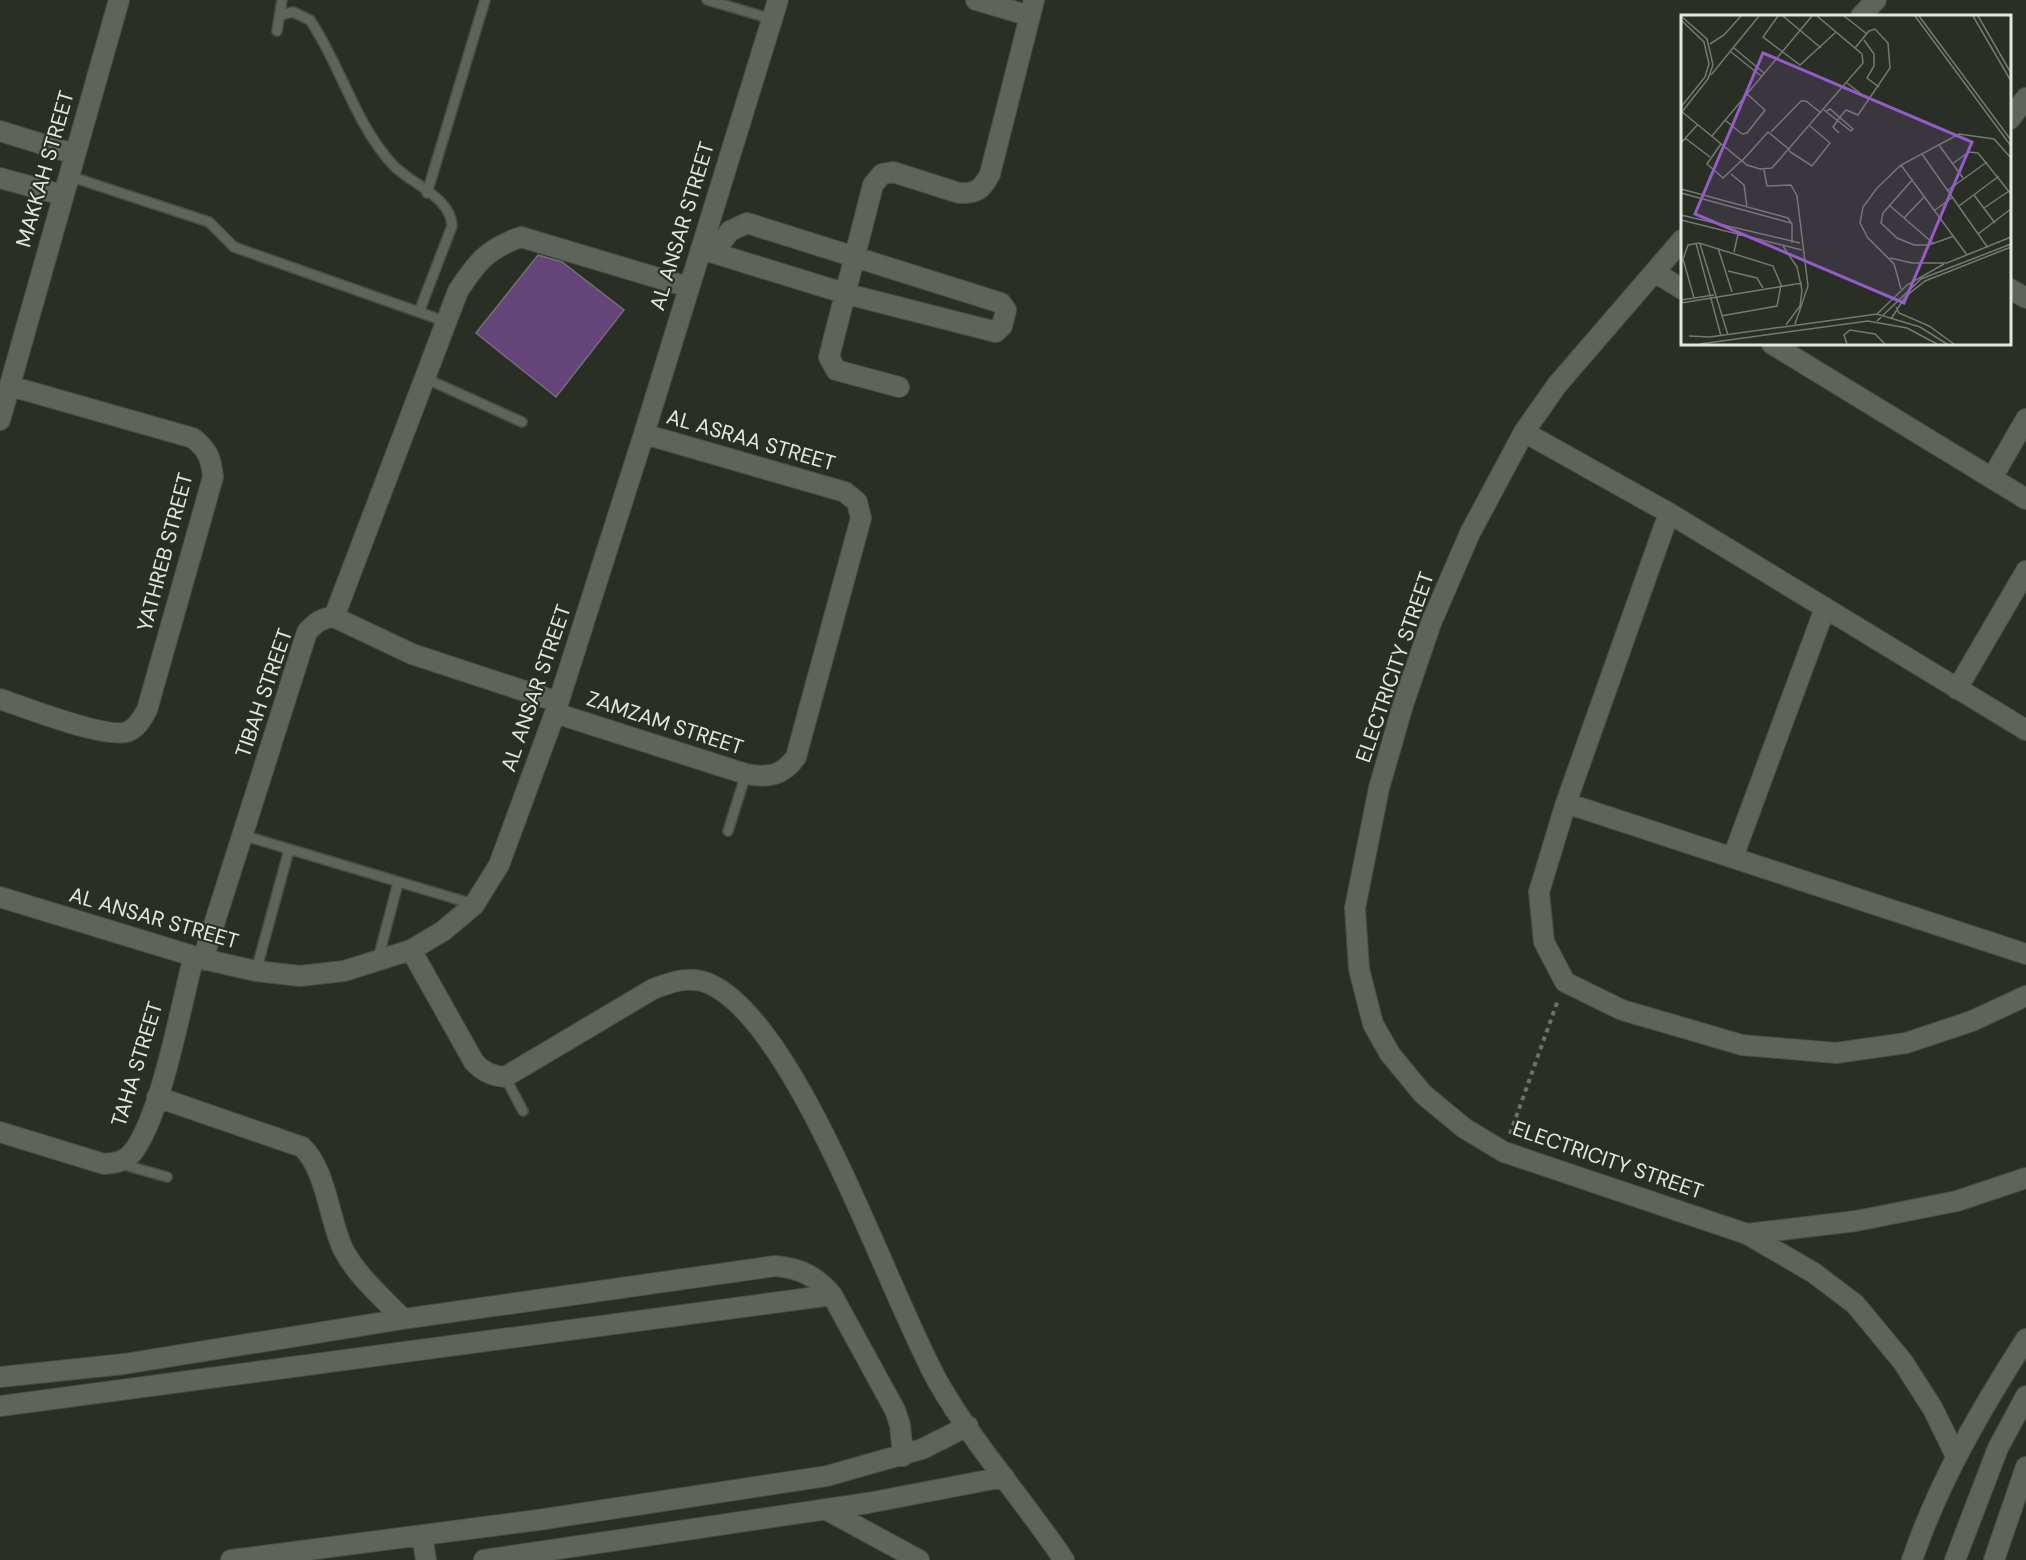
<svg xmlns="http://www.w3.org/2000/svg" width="2026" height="1560" font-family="'DM Sans',sans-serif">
  <rect width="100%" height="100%" fill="#2a2f26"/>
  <path fill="#65447a" stroke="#746e79" stroke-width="1.5" d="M538 255 562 262 624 310 556 397 476 333Z"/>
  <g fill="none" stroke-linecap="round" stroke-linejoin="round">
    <g stroke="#494d45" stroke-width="12">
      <path id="service" d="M707 0 772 19
        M280 15 293 12 310 20C341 66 355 124 393 165 411 184 451 197 452 226L419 312
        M277 31 282 0
        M69 176 209 222 234 247 447 322
        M427 193 485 0
        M427 379 522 422
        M728 831 746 774
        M242 835 473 904
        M378 959 398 883
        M256 971 289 850
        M505 1077 523 1111
        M121 1164 167 1177"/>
    </g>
    <g stroke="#494d45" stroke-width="22">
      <path id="minor" d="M976 0 1030 16
        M1861 16 1876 0
        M2010 119 2026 98
        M0 131 74 154
        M0 178 62 195
        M1682 240 1557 385 1524 432 1470 533 1431 623 1403 705 1379 788 1355 908 1359 969 1373 1024 1390 1054 1423 1094 1464 1128 1504 1152 1747 1234 1814 1273 1855 1304 1903 1362 1933 1409 1956 1456
        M701 249 847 294 996 332 1002 326 1006 310 1001 303 747 223 730 231 713 253
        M1656 273 1682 289
        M2010 289 2026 298
        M1772 344 2026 499
        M899 387 836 370 829 357 873 185 882 174 893 172 959 193C977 194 982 189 990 174L1034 0
        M0 420 119 0
        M1524 432 1669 513 2026 730
        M1992 478 2026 419
        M1669 513 1566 803 1539 892 1544 942 1565 982 1622 1010 1742 1045 1836 1053 1906 1043 1972 1021 2026 996
        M334 617 458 291C477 262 487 249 521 237L688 287
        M1957 689 2026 571
        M0 699C24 707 110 741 129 731 138 727 142 718 147 710L213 477C211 458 208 450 193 438L10 386
        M555 713 746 774C767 778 783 776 796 757L861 518 857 502 845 492 644 434
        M1566 803 2026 954
        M1733 857 1825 608
        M0 897 203 959 256 971 300 976 344 971 411 950 443 931 474 905 499 865 555 713 644 434 778 0
        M411 950 474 1062C483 1072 492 1076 505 1077L653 989C671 982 690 975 710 984 799 1025 887 1290 938 1382 974 1445 1024 1500 1064 1560
        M203 959 307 632C316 622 322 618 334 617L412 654 558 702
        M157 1097 302 1147C326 1169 329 1219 343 1249 357 1276 382 1297 403 1319
        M0 1132 104 1164C115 1163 124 1162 132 1153 161 1118 181 1004 194 956
        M1747 1234 1856 1221 1957 1201 2026 1178
        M0 1377 124 1364 403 1319 775 1266C800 1268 816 1276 832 1295L895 1410 900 1425 903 1456
        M0 1406 832 1295
        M825 1509 919 1560
        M422 1535 426 1560
        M231 1560 538 1520 827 1476 922 1449 968 1426
        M484 1560 868 1503 1004 1477
        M1912 1560C1939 1481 1981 1409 2026 1339
        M1955 1560 1998 1448 2026 1396
        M1994 1560 2026 1467"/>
    </g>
    <path stroke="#6d7169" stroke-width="4" stroke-dasharray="4.5 4.5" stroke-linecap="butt" d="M1510 1134 1558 1000"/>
    <use href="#service" stroke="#5e645a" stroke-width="9"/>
    <use href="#minor" stroke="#5e645a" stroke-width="20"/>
  </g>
  <g text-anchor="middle" stroke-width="4.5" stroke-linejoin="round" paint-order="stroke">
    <g font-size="21" fill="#e4e7e1" stroke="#2a2f26">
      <text transform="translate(45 169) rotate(-74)" y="7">MAKKAH STREET</text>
      <text transform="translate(682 226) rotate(-73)" y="7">AL ANSAR STREET</text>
      <text transform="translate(751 440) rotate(16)" y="7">AL ASRAA STREET</text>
      <text transform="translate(165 552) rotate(-75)" y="7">YATHREB STREET</text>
      <text transform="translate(1395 667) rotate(-71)" y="7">ELECTRICITY STREET</text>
      <text transform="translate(536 688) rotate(-71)" y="7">AL ANSAR STREET</text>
      <text transform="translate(264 693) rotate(-71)" y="7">TIBAH STREET</text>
      <text transform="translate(665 723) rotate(18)" y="7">ZAMZAM STREET</text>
      <text transform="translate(154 918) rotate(16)" y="7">AL ANSAR STREET</text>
      <text transform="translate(137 1064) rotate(-73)" y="7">TAHA STREET</text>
      <text transform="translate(1608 1160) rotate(19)" y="7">ELECTRICITY STREET</text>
    </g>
  </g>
  <g transform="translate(1681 15)">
    <rect width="330" height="330" fill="#2a2f26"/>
    <path fill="none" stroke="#747971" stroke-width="1.5" d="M0 1 26 24 32 50 27 64 0 98M97 1 82 22 119 50 155 17M102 1 140 33M163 1 186 19M234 1 330 131M238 1 330 125M292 1 330 66M297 1 330 58M0 5 23 27 28 49 24 62 0 92M183 25 193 39V51L186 63 198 72M29 29 43 20 60 1M53 33 83 58M50 37 80 61M30 60 78 1M166 68 188 85M143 95 157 106 170 116 172 114 149 94 145 96M0 96 66 150 79 154 91 153 182 48 181 39 136 1M44 105 61 119 66 118 84 95 66 79M90 117 120 86H125L140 98M158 118 152 112 159 102 165 95 177 100 209 53 207 28 194 14 188 16 174 33M31 121 131 1M4 123 29 142M0 128 17 109M40 129 26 149 42 163 60 146M258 130 282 163M108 136 131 151 149 128 129 111M241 139 307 233M61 146 87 117 109 135M271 149 288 137 297 138 330 179M220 150 286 240M83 155 86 171 110 170 116 181 127 271 114 309M50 159 63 170 66 192M232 164 202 198 200 208 216 223 233 230H248L273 221M0 174 107 203 111 209V228M267 175 306 147M0 178 110 208M293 180 314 208M208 190 253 229M278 191 318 161M303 193 328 176M254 195 272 182M0 200 119 228M223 203 244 181M0 205 121 235M297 219 330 194M15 228 40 321M19 229 47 320M102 231 116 252 121 275 119 291 105 310M37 233 51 277M53 237 57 219M209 243 231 248H266L330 222M47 256 76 263 82 273M220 274 213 249 187 223 179 208 182 192 196 173 220 150 278 119 313 124 330 143M13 283 2 244 7 230 18 228 92 251 100 270 96 291 40 301M0 285 33 280M0 288 121 268M215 292 218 298 248 311 273 329M195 300 226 270 263 249M210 304 224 282 244 266 330 232M196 306 240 264 330 229M8 321 29 322 196 299 239 312 266 329M19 329 187 306 226 313 256 329M166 329 163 320 169 315 194 319 204 329"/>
    <path fill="#955bc8" fill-opacity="0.15" stroke="#955bc8" stroke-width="3" d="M82 38 291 127 223 288 14 199Z"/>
    <rect width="330" height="330" fill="none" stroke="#e4e7e1" stroke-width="3"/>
  </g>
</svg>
